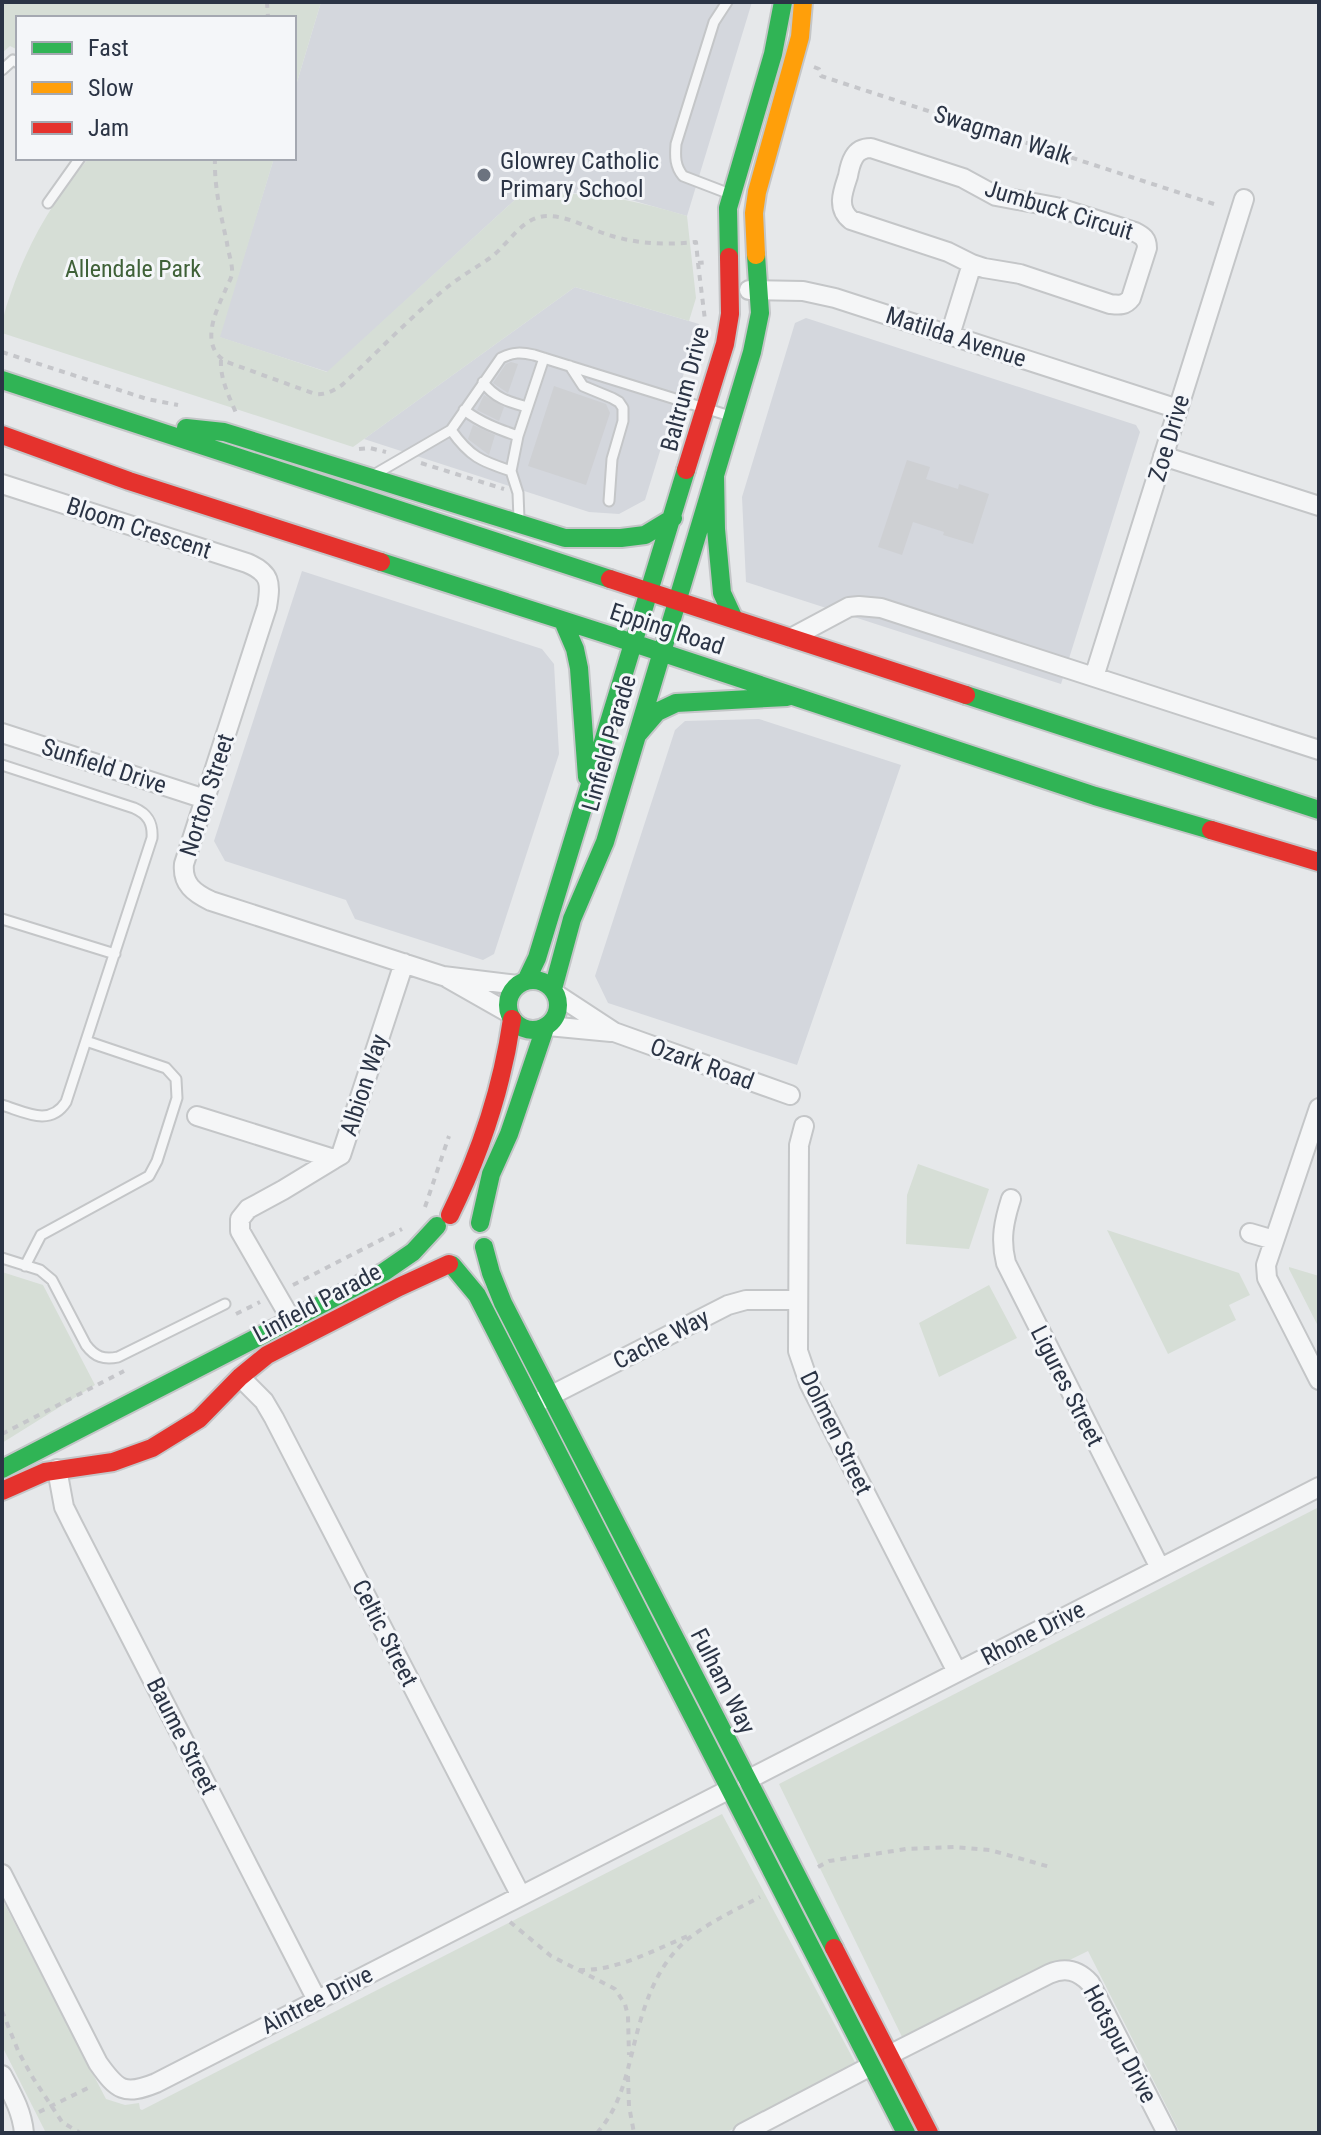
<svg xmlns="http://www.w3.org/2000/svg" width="1321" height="2135" font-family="'Roboto Condensed',sans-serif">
  <rect width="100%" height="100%" fill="#e6e8ea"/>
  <path fill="#d4d7dd" d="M321 2H752L687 216 631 200 600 195 579 193 518 197 328 372 219 337 274 158H294V92Z
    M575 287 699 324 645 500 619 514 589 512 364 439Z
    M806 318 1136 425 1140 432 1061 684 746 582 742 497 795 323Z
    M302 571 542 649 554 664 559 754 494 954 483 960 355 919 346 900 225 861 214 841Z
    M759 719 901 765 797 1065 608 1003 595 976 675 730 685 721Z"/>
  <path fill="#d6ded6" d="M2 2H321L294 92V18H18V50L10 46 2 53Z
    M89 158H274L220 337 327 372 518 197C580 188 629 198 687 216L696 298 689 321 575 287 353 447 2 333C2 317 7 304 12 290 29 241 55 197 89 158Z
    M918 1164 989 1189 969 1249 906 1244 907 1195Z
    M1107 1230 1239 1273 1250 1295 1229 1305 1236 1320 1168 1354Z
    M1289 1267 1319 1276V1328L1289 1269Z
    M2 1272 43 1285 95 1385 2 1443Z
    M989 1285 1017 1338 939 1377 919 1323Z
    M1319 1507V2133H1180L1088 1951 904 2041 779 1784Z
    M722 1814 857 2066 725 2133H46L2 2046V1899L106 2099 125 2105 139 2103 140 2109 142 2110Z"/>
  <path fill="#ced0d3" d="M511 362 518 364 508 393 493 383 506 364Z
    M554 386 606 404 610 413 586 485 528 466Z
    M484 395 504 407 499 421 477 410Z
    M473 425 495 435 489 455 468 439Z
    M907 460 930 467 926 479 958 489 959 484 989 494 973 544 943 535 944 532 913 522 902 555 878 547Z"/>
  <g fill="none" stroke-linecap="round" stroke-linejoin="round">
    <g stroke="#c4c6c8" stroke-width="13">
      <path id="lane" d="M727 2 714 22 676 144C675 157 675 166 683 176L730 194
        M2 70 13 60 18 63
        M48 203 80 158
        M570 366 583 386 612 398 619 402 623 408V421L612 459 609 501
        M483 382C494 398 509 402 527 407
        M464 410C481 423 498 429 518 436
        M451 430C470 457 481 461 511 471L518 493 519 519
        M511 471 518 436 544 358
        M377 473 451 430 501 358C513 352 521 352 534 355L730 416
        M2 765 134 808C148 814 153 823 152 838L66 1102C50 1127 25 1112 2 1105
        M2 919 115 954
        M2 1258 40 1270 52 1280 86 1345C95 1357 104 1360 118 1357L225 1304
        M25 1266 41 1235 149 1176 157 1161 177 1098 176 1079 166 1068 86 1041"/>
    </g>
    <g stroke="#c4c6c8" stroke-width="22">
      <path id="street" d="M749 290 803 291 835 298 1178 409
        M950 335 972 264 948 252 851 220C836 208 843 191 848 176 849 170 851 162 854 157 858 150 864 148 871 148L963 178 996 196 1056 207 1135 232C1143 236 1147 239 1147 248L1131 298C1125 306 1119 305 1110 304L1020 274 984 268 972 264
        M1163 456 1319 506
        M2 484 247 563C271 573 271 583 267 607L184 864C182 884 194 893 211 901L443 976 518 985
        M791 638 849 607 859 606 881 608 1319 750
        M1094 677 1244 199
        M2 733 205 799
        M449 979 509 1013
        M556 994 614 1032 790 1095
        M548 1026 611 1032
        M1319 1108 1266 1265 1267 1278 1319 1380
        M197 1116 334 1159 341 1155 404 963
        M804 1126 799 1145 798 1351 809 1383 957 1672
        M1011 1199C1004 1221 1000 1239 1006 1263L1160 1568
        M1250 1233 1274 1240
        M292 1321 240 1231V1219L248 1209 283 1190 334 1159
        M240 1377 264 1401 274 1418 521 1896
        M542 1400 728 1305 746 1300H797
        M57 1469 64 1507 73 1525 317 2000
        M747 1780 1319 1487
        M2 1874 98 2063C117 2090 124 2096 156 2083L730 1789
        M889 2055 1049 1974C1065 1967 1078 1970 1090 1983L1167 2133
        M2 2075C12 2094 22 2111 24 2133
        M743 2133 871 2066"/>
    </g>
    <g stroke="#c4c6c8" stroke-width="22">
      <path id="fast" d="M729 257 728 208 773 54 783 2
        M2 380 610 579
        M186 428 224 432 565 538H621L645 535 673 518
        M715 475 716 529 722 593 734 619
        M381 562 612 636 1095 796 1211 830
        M563 621 575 649 579 668 587 777
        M966 695 1319 810
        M638 734 657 712 676 703 787 697
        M508 1005a25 25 0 1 1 50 0a25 25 0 1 1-50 0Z
        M526 981 537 958 686 470
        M553 989 572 919 605 842 752 352 760 313 756 255
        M480 1223 491 1174 509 1134 545 1028
        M484 1247 491 1273 503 1303 834 1948
        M452 1265 477 1295 906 2133
        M2 1469 384 1272 413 1252 437 1226"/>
    </g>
    <g stroke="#c4c6c8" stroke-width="22">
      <path id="slow" d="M756 255 754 213 757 192 800 37 803 2"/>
    </g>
    <g stroke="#c4c6c8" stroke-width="22">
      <path id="jam" d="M2 435 129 481 381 562
        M686 470 725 344 730 314 729 257
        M610 579 966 695
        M1211 830 1319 862
        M450 1215C481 1152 502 1088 512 1019
        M2 1491 45 1472 113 1462 152 1448 199 1419 240 1377 267 1355 399 1287 449 1264
        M834 1948 929 2133"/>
    </g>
    <path stroke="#c5c6ca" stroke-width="4" stroke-dasharray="6 6" stroke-linecap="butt" d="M267 2 268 18
      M814 67 819 69 821 76 1217 205
      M215 158C214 187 221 215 227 243 228 252 233 265 232 274 231 279 227 286 225 291 215 313 199 347 227 362L315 394C326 395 333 391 342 385 378 352 412 315 450 285 463 275 477 267 490 258 510 243 522 216 548 216 569 216 591 230 612 236 640 244 667 245 696 242L698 263 708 262
      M698 263 705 320
      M2 352 147 399 178 405
      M221 360C220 379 229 396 236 413
      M359 449 370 448 386 452
      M421 463 504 489
      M425 1207 449 1136
      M293 1285 402 1229
      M236 1314 260 1302
      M2 1434 124 1371
      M818 1867 829 1861 906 1849 954 1847 990 1850 1050 1867
      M510 1922 551 1956 615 1989 625 2004 628 2016 629 2055
      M579 1970C617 1971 654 1950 688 1936
      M2 2011 19 2053 33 2078 62 2122 80 2133
      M628 2076 629 2106 634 2133
      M39 2112 92 2086
      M597 2133C619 2108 625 2081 633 2049 643 2007 657 1959 696 1933 716 1919 739 1908 760 1897"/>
    <use href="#lane" stroke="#f5f6f7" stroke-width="9"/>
    <use href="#street" stroke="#f5f6f7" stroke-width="18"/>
    <use href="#fast" stroke="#30b455" stroke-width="18"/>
    <use href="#slow" stroke="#ff9f0a" stroke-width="18"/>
    <use href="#jam" stroke="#e5322d" stroke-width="18"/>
  </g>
  <circle fill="#6c737f" stroke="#f4f6f9" stroke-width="3" cx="484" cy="175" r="8"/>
  <g text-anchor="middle" stroke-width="6" stroke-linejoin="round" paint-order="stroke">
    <g font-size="24" fill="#2b3445" stroke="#f4f6f9">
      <text transform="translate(1003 135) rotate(18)" y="8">Swagman Walk</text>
      <text transform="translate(1059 210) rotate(17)" y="8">Jumbuck Circuit</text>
      <text transform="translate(956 337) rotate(18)" y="8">Matilda Avenue</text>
      <text transform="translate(685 389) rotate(-75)" y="8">Baltrum Drive</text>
      <text transform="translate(1169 438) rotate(-73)" y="8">Zoe Drive</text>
      <text transform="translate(139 528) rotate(18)" y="8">Bloom Crescent</text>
      <text transform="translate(667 629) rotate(18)" y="8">Epping Road</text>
      <text transform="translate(609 743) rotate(-74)" y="8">Linfield Parade</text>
      <text transform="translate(104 766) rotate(18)" y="8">Sunfield Drive</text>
      <text transform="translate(207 795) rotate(-72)" y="8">Norton Street</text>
      <text transform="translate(702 1064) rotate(20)" y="8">Ozark Road</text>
      <text transform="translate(364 1085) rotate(-72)" y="8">Albion Way</text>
      <text transform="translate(317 1303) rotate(-28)" y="8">Linfield Parade</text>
      <text transform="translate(661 1339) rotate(-27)" y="8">Cache Way</text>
      <text transform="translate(1067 1386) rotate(63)" y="8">Ligures Street</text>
      <text transform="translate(836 1433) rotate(64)" y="8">Dolmen Street</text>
      <text transform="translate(385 1633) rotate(63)" y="8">Celtic Street</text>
      <text transform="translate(1033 1633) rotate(-27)" y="8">Rhone Drive</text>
      <text transform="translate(723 1681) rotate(63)" y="8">Fulham Way</text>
      <text transform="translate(182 1736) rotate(63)" y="8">Baume Street</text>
      <text transform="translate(317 2000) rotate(-27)" y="8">Aintree Drive</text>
      <text transform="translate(1120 2044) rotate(62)" y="8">Hotspur Drive</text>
    </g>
    <g font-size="24" fill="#2b3445" stroke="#f4f6f9" text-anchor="start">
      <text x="500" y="169">Glowrey Catholic<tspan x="500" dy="28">Primary School</tspan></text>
    </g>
    <g font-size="24" fill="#3f6138" stroke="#f4f6f9">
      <text x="133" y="277">Allendale Park</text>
    </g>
  </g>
  <rect width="1321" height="2135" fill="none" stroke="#2b3445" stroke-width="8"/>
  <rect x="16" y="16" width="280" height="144" fill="#f4f6f9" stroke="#a4a8b1" stroke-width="2"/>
  <rect x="32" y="42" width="40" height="12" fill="#30b455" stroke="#a4a8b1" stroke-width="2"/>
  <text x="88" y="56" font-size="24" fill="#2b3445">Fast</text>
  <rect x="32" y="82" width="40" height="12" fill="#ff9f0a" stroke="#a4a8b1" stroke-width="2"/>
  <text x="88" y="96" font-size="24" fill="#2b3445">Slow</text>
  <rect x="32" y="122" width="40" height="12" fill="#e5322d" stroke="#a4a8b1" stroke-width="2"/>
  <text x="88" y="136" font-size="24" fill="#2b3445">Jam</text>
</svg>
